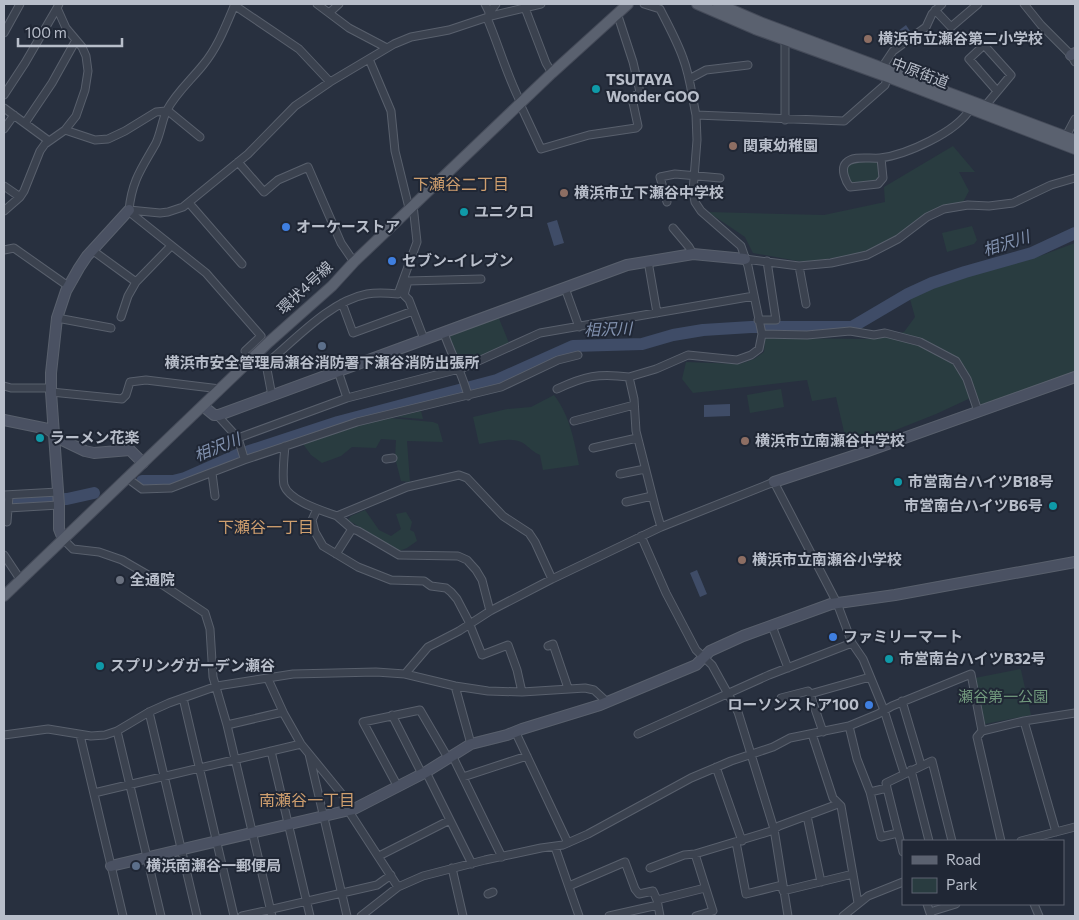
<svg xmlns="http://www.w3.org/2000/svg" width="1079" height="920" font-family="Commissioner,'Noto Sans JP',sans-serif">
  <rect width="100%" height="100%" fill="#28303f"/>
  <path fill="#293c40" d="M953 146 975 172H959L969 191 962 204 941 207 897 235 864 254 803 262 753 253 745 237 708 212 824 215 885 202 884 187Z
    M856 161H879L880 176 877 181 852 185 847 181 846 166Z
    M972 226 977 240 974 244 947 252 942 233Z
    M1075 243V372L981 405 977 395 936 414 848 449 836 397 812 401 807 380 693 393 682 379 686 362 740 364 754 359 764 352 765 338 870 339 904 332 915 317 908 292 989 265 1040 256Z
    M498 316 509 343 460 365 447 334Z
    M781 389 784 407 750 413 747 395Z
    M554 395C570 416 574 440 579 465L543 470 540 455C533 452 529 447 523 443 512 436 492 442 479 444L473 417 507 409 531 407Z
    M421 411 423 419 395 417Z
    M390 418 433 422 438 424 443 442 407 441 410 482 401 481 395 458 396 440 381 439 376 448 352 447 341 456 322 463 311 455 303 444 364 424Z
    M365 510 379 530 391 536 401 529 396 514 406 512 412 522 410 530 414 532 417 541 407 548 399 551 348 520 351 516Z
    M1020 669 1021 670 1031 715 985 724 975 678Z"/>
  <path fill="#3f4c67" d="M906 25 910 31 889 46 885 41Z
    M557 220 564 243 554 246 547 223Z
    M730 404V416L704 417V405Z
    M697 570 707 594 700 597 690 573Z"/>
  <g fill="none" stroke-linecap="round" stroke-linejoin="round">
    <path stroke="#3f4c67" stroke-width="12" d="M142 481H173L185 478 237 455 338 422 497 380 573 346 642 344 673 335 703 330 751 327H852L908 294 932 283 965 272 1032 253 1075 233
      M4 501 67 499 94 493"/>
    <g stroke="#59606d" stroke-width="9">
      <path id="street" d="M235 4C226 25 218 47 203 65 191 80 176 93 167 110 162 120 161 132 156 143 142 168 132 180 129 210L132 214 206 273 261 336 245 351
        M317 4 349 28 387 48
        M485 4 491 16
        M644 4 660 9C668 25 677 41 683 58 690 76 692 96 696 115L844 121 885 85 889 73
        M1024 4 1041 25 1071 55 1075 62
        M234 5 299 49 330 82
        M525 8 546 63 552 73
        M935 10 951 27 978 4
        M329 13 339 4
        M489 13 496 4
        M487 18C499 46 507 76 521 103
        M4 33 20 4
        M785 39V120
        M369 59 391 111 395 151 409 208
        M881 69 893 51 926 27 932 14 942 4
        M689 79 706 70 748 65
        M4 95 25 63 57 8
        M520 104 541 149 589 135 636 128 638 126 632 98 640 92 633 62 617 13
        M986 105 1011 75 984 45 969 59 997 91
        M4 108 49 141
        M167 110 200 137
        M25 123 52 83 76 40
        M4 129 14 115
        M65 130 95 140 108 139 125 131 156 112 166 111
        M1066 136 1075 119
        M881 158 883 178 878 184 850 187C846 182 840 169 846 163 853 155 870 159 880 158 906 155 957 132 970 109
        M238 162 264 192 278 180 308 167 341 243 354 262
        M4 186 20 197
        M667 202 660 177 675 174 720 178
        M189 203 242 264
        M129 210 160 213 168 212 183 207 248 154 295 106 330 82 394 44 411 37 449 30 491 16 541 4
        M4 211 20 197 24 191 40 151 45 144 65 130 76 116 85 90 88 71 86 56 82 47 66 28 57 8 59 4
        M673 228 689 247 693 254
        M4 250 14 248 68 286
        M92 250 136 282
        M745 259 799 266 831 263 867 255 898 239 927 217 944 209 968 205 989 206 1013 203 1051 185 1075 178
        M648 261 657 313
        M799 266 806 304
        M565 288 579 327
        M342 303 353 333 413 311
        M121 317 128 296 136 282 171 246
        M57 318 111 328
        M758 320H776L767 261
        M444 333C451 354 463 375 468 396
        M762 334 807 335 850 331 874 335 885 333 920 342 956 361 967 379 978 411
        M424 339 409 300 404 295 408 281 481 279
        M338 371 347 398
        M4 386 11 388H51
        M557 389C585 376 598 373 629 377
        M51 392 122 399 126 395 130 382 146 380 220 389
        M272 396 266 364C295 340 330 301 367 294 378 292 388 293 398 294L417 242 413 205
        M217 415 238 438 244 458
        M574 421 634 405
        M238 438 347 398 463 368 540 333 754 296
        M285 446C284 457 282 476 284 485 289 501 323 511 337 516L407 487 459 475 467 478 503 516 529 533 535 542 552 579
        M593 448 637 438
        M386 459 393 458
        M212 473 215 496
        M620 474 645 469
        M127 478 142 489 171 488 244 460 357 422 501 387 558 360 578 355
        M4 495 58 492
        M626 502 652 496
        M8 508 59 505
        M317 509 312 520 315 532 323 546 358 567 391 580 424 581 431 586 446 588 451 592 457 599 468 620 482 655 508 645 517 670 522 692
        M337 516 352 529 358 531 399 555 458 556 467 560 476 570 482 580 490 611
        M4 521 7 522 9 496
        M661 527 774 482 837 603 852 643 863 659 884 710 904 773
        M641 536 666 593 696 650 712 665 738 712 774 829 788 916
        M63 539 73 549 99 552 122 560 148 575 205 613 210 629 213 677 227 725 272 916
        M336 554 352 529
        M4 555 20 579
        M772 626 788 668
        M548 646 553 644 568 688
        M405 674 428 647 459 631 490 611 552 579 661 527 656 510 636 431 634 399 629 377 656 369 688 355 737 360 751 355 759 349 762 334 748 266 741 246 701 211 695 202 693 191 697 140 696 115
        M268 679 284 714 301 744 354 809
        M455 686 471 744
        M183 698 234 916
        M902 701 921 765
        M781 702V698L808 691 810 694
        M149 712 197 916
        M392 715 422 774
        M1024 721 1056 832
        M227 725 283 712
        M849 726 857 759 870 792 881 837 898 833
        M117 731 161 916
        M515 731 568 843
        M982 731 1024 721 1075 713
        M823 732 810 694 870 677
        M638 734 769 675 852 643
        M812 734 833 798 841 806 858 903
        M4 735 48 729 91 736 105 735 117 731 149 712 169 703 217 686 293 674 376 672 405 674 455 686 488 691 522 692 585 688 594 690 607 702
        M80 735 123 916
        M271 751 310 916
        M309 754 347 916
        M452 755 502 857
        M716 767 742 841
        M911 770 929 841
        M426 772 472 864
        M463 777 527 756
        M398 787 363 722 420 710 448 758
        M887 788 903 852
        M870 792 887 788 886 783 932 761 952 841
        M94 793 301 744
        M348 810 398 887
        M807 816 821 882
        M1021 841 1075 827
        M736 842 746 894 782 885
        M555 847 579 916
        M695 854 713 911 696 916
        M379 856 450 820
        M452 868 463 916
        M650 868 684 855 695 854 771 831 779 826 838 804
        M569 886 625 862 635 889 639 894 653 891 657 900 660 916
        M783 891 853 874
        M488 894 493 892
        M657 900 705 888
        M927 904 931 916
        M1034 904 1039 916
        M930 912 956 904
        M242 916 377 885 391 875
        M361 916 398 887 423 876 485 860 541 848 563 845 588 834 691 778 731 761 773 747 790 738 849 726 878 714 892 706 971 674 982 731 977 737 1001 841
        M609 916 658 905
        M843 916 868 896 903 882"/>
    </g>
    <g stroke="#59606d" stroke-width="12">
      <path id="secondary" d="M1071 55 1075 53
        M203 406 214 415H219L627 265 693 254 745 259
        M4 420 48 429 62 440 85 451 94 453 130 450 143 463
        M774 482 865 452 1075 377
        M63 539 59 529V505L51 392V373L57 318 66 291 79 268 87 256 129 210
        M111 866 354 809 426 772 471 744 507 735 522 729 600 705 696 665 710 651 743 636 831 604 895 595 1075 562"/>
    </g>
    <g stroke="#454b59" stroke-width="12">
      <path id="primary" d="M697 4 755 29 888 77 1075 149
        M718 4 760 22 1075 140
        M4 596 269 342 332 286 354 262 552 73 628 4"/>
    </g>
    <use href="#street" stroke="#3b424f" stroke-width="7"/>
    <use href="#secondary" stroke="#4a5162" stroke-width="10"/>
    <use href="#primary" stroke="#5a616f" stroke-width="10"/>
  </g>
  <g fill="#8d6e63" stroke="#202735" stroke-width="2">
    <circle cx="868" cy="39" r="5"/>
    <circle cx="733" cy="146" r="5"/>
    <circle cx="564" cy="193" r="5"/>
    <circle cx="745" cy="441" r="5"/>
    <circle cx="742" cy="560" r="5"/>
  </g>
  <g fill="#0f9aa8" stroke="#202735" stroke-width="2">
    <circle cx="596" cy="89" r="5"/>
    <circle cx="464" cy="212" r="5"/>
    <circle cx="40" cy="438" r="5"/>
    <circle cx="898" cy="482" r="5"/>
    <circle cx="1053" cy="506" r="5"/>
    <circle cx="889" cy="659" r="5"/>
    <circle cx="100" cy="666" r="5"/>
  </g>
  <g fill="#3f7fe0" stroke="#202735" stroke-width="2">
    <circle cx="286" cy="227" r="5"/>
    <circle cx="392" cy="261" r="5"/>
    <circle cx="833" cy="637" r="5"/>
    <circle cx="869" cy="705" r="5"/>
  </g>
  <g fill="#5c6f8a" stroke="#202735" stroke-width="2">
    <circle cx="322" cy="346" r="5"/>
    <circle cx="136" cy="866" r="5"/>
  </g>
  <circle fill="#6b7280" stroke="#202735" stroke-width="2" cx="120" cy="580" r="5"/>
  <g text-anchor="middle" stroke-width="4" stroke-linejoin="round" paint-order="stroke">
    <g font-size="15" font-weight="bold" fill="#b8beca" stroke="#202735" text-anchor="start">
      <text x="878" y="44">横浜市立瀬谷第二小学校</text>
      <text x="606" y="85">TSUTAYA<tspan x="606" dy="17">Wonder GOO</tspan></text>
      <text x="743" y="151">関東幼稚園</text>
      <text x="574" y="198">横浜市立下瀬谷中学校</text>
      <text x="474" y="217">ユニクロ</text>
      <text x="296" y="232">オーケーストア</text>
      <text x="402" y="266">セブン-イレブン</text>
      <text x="322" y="368" text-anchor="middle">横浜市安全管理局瀬谷消防署下瀬谷消防出張所</text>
      <text x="50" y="443">ラーメン花楽</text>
      <text x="755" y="446">横浜市立南瀬谷中学校</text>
      <text x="908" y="487">市営南台ハイツB18号</text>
      <text x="1043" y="511" text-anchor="end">市営南台ハイツB6号</text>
      <text x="752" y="565">横浜市立南瀬谷小学校</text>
      <text x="130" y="585">全通院</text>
      <text x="843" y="642">ファミリーマート</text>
      <text x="899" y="664">市営南台ハイツB32号</text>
      <text x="110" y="671">スプリングガーデン瀬谷</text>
      <text x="859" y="710" text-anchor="end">ローソンストア100</text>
      <text x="146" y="871">横浜南瀬谷一郵便局</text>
    </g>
    <g font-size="15" fill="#b8beca" stroke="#202735">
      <text transform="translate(920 73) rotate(21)" y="5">中原街道</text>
      <text transform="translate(305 288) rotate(-43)" y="5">環状4号線</text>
    </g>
    <g font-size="15" fill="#71997d" stroke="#202735">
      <text x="1003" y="702">瀬谷第一公園</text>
    </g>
    <g font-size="16" fill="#cf9f6e" stroke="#202735">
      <text x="461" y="190">下瀬谷二丁目</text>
      <text x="266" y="533">下瀬谷一丁目</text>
      <text x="307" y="806">南瀬谷一丁目</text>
    </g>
    <g font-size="16" font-style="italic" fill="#8292af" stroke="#202735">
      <text transform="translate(1006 243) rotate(-18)" y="6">相沢川</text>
      <text transform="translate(608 329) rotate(-2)" y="6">相沢川</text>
      <text transform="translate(217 447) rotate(-22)" y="6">相沢川</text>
    </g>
  </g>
  <rect width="1079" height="920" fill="none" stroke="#b8beca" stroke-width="10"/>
  <rect x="902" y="840" width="162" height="65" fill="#202735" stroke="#5d6371"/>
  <rect x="912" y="856" width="25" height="8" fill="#5a616f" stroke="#5d6371"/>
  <text x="946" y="865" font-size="15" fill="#b8beca">Road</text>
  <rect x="912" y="878" width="25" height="15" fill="#293c40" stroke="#5d6371"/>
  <text x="946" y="890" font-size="15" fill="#b8beca">Park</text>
  <path d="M18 38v8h104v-8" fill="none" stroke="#b8beca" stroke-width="2.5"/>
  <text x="25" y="38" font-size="15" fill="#b8beca" stroke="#202735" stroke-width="4" paint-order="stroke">100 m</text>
</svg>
